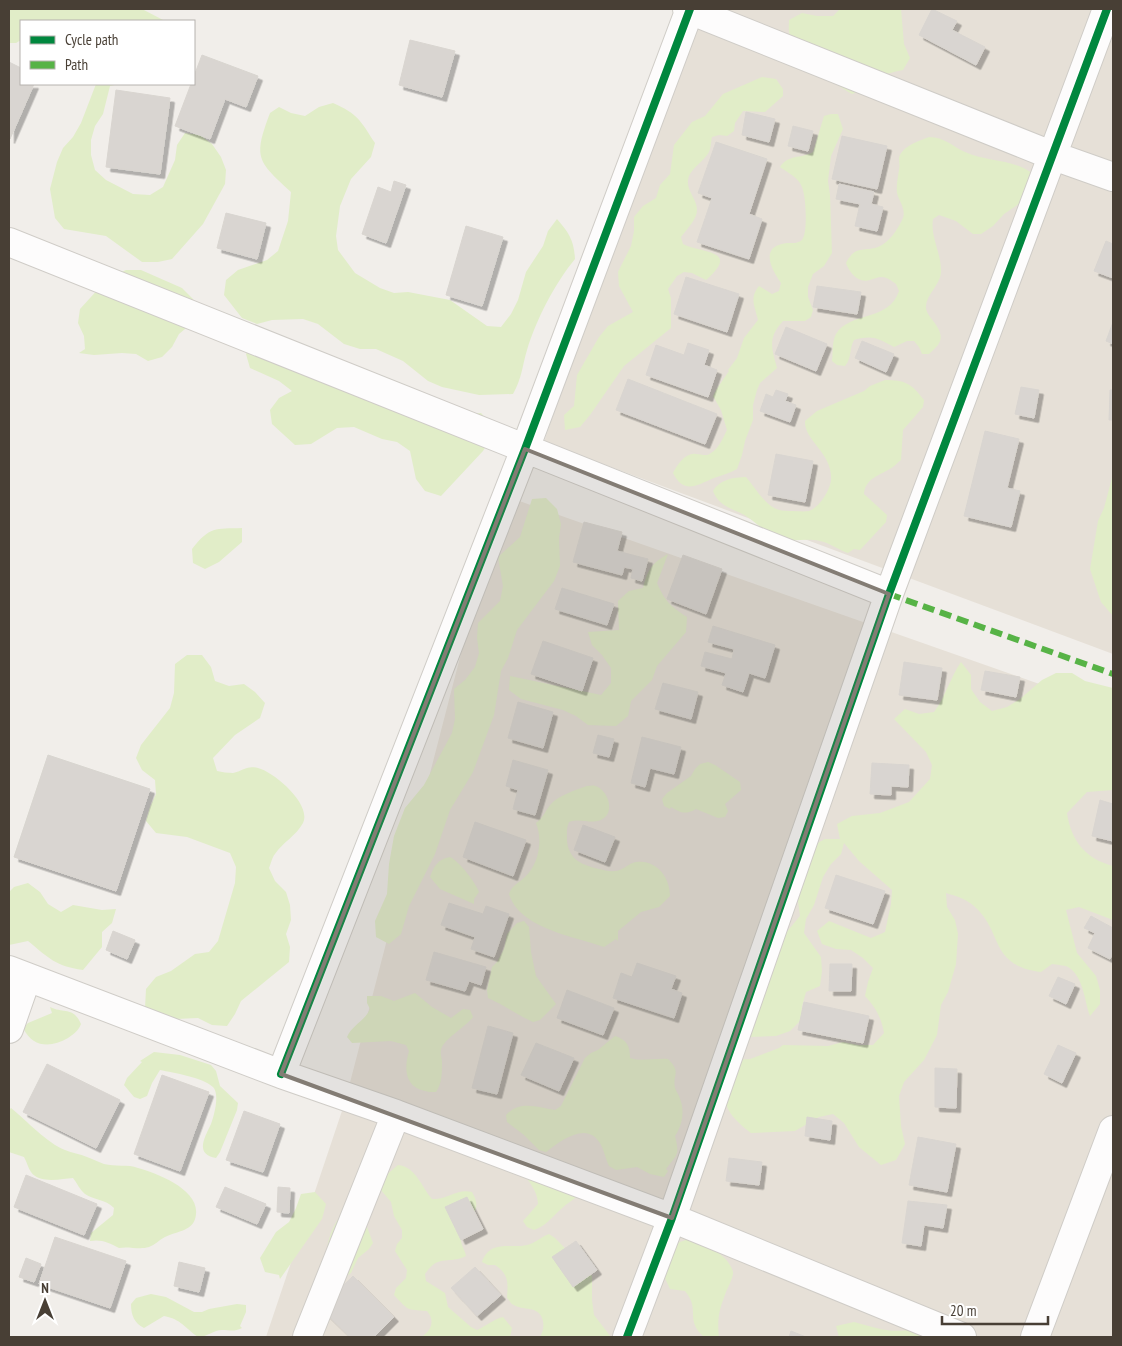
<svg xmlns="http://www.w3.org/2000/svg" width="1122" height="1346" font-family="'PT Sans Narrow',sans-serif">
  <defs>
    <filter id="shadow"><feDropShadow dx="4.5" dy="4.5" stdDeviation="0" flood-color="#0004"/></filter>
  </defs>
  <rect width="100%" height="100%" fill="#f1eeea"/>
  <path fill="#e6e0d7" d="M690 9H1113V654L544 442Z
    M502 495 1113 710V1337H266L345 1102Z"/>
  <path fill="#e1edc8" d="M9 9H142L165 21H21V40L16 43H9Z
    M840 9H901L904 44 910 58 903 70C893 72 884 74 876 80 866 86 864 90 852 94 835 85 796 53 790 36 788 31 789 25 789 20L802 13 817 16H833Z
    M762 77 776 79 783 89V96L765 112 743 111 735 123 734 131 727 136 719 135 712 137C711 141 711 148 709 152 704 161 693 167 689 176 684 189 697 198 697 210 697 219 687 229 681 237L683 244C702 254 741 249 706 280L692 273 684 272 677 276 668 289 671 298V328L624 366 590 415 580 427 565 430 564 415 574 406 577 375 599 337 608 326 633 312 619 286 618 272 631 246 634 231V217L643 206 656 198 660 185 670 174 674 145 692 122 705 116 723 94Z
    M96 84H119L110 86 103 114 95 126 91 140V155L95 170 106 180 133 194 150 195 163 187 175 160 177 145 185 133 200 135 212 144 221 157 226 170 225 184 203 224 172 259 158 262H142L106 236 64 229 55 218 50 189 57 162 63 148 73 137 81 123Z
    M333 103C358 114 360 120 375 143L371 157 351 179 340 206 336 236 338 250 355 273 380 288 394 293 408 292 450 300 487 326 501 327 511 314 518 300 526 272 543 246 548 231 557 219C569 233 574 240 575 259 555 283 536 320 527 350 522 367 522 378 513 394L479 395 442 387 428 381 403 361 376 349H360L344 344 318 324 303 319 272 320 257 324 242 318 224 295 226 280 238 270 267 260 278 251 288 221 291 192C257 161 253 158 270 113L279 107 291 113 305 116 319 107Z
    M831 114H838L843 129 831 156 828 181 830 195 832 253 824 266 813 274 808 287V297L813 310 811 317 805 321H783C767 338 772 349 777 368L760 383 757 390 753 405V420L745 441 742 455 737 469C730 473 722 475 714 478 697 485 684 495 673 473 677 465 686 452 696 454 702 454 706 457 711 453 719 448 723 438 727 430L721 410 713 396 716 390 729 371 728 370 737 358 744 338 758 320C755 307 749 298 759 286L772 294 779 291 781 283C771 269 759 246 787 243 793 243 797 244 802 240 808 233 806 196 802 187 799 178 787 172 780 167 788 154 801 159 813 152L824 116Z
    M929 137C944 137 952 146 965 152 987 162 1016 159 1034 175L1023 201 1004 214 993 226 981 234H973L956 221 939 215 933 219C930 237 942 254 941 273 940 285 925 296 926 308 927 314 931 318 934 322 945 337 942 343 929 354H922L919 347 914 341H907L894 347C877 338 873 335 854 340 849 349 852 358 845 366L837 365 832 361C833 353 832 341 836 334 850 311 889 322 899 291L896 284C892 281 887 277 882 277 877 277 874 279 870 280 858 284 849 272 846 263 855 245 863 252 878 247 889 243 898 229 903 218 906 209 899 201 897 193 896 185 898 177 899 170 900 166 899 162 899 158 902 146 919 141 929 137Z
    M126 270H141L182 288 193 299 199 313 191 324 179 334 172 347 162 357 148 361 136 354 122 353 94 355 79 353 85 349 84 336 78 323 80 309 101 286 112 276Z
    M252 345 452 415 481 413 491 424V438L483 451 441 496 425 491 416 479 410 451 397 442 382 439 354 427 337 428 311 444 295 445 272 424 270 410 279 398 292 391 279 381 250 368 246 354Z
    M885 380C905 380 911 383 924 400L923 407 903 430 901 460C897 463 893 468 888 470 877 476 865 480 864 494L887 515 886 522 860 550 854 549 848 553C839 550 830 543 820 541 807 538 793 542 781 539 768 535 760 526 749 518 735 508 720 509 713 491 719 480 733 477 746 477 754 486 761 499 771 506 776 510 783 511 790 511 795 511 804 512 809 511 820 507 830 490 831 480 833 453 804 441 805 421L817 411 864 391 870 386Z
    M1113 474V616L1101 602 1090 569 1098 521 1104 508Z
    M546 498 557 509 561 524 559 538 560 566 554 581 517 630 508 658 501 671 494 715 473 772 450 810 435 854 409 906 401 934 389 944 376 937 375 921 387 894 389 864 394 836 405 808 424 785 452 733 455 719 454 689 465 680 475 667 479 653 477 638 478 623 500 601 503 586 498 557 520 537 532 499Z
    M242 528V542L219 562 205 569 193 563 192 549C210 526 215 529 242 528Z
    M668 554 657 583C664 600 671 607 687 617L686 632 657 666 652 680 631 701 628 716 616 726 588 725 576 716 563 710 521 699 509 690 510 676 601 695 611 683V668L602 655 592 645 588 632 619 630 618 601 629 591 643 588C648 569 651 564 668 554Z
    M187 655H202L211 667 215 681 229 686 244 684 255 692 265 703 260 718 235 735 213 758 217 771C222 772 228 773 233 773 243 771 246 765 258 768 274 772 312 804 303 823 296 836 283 842 275 854 272 857 271 864 269 868L275 881 286 892 290 905 291 920 286 934 290 947 289 962 241 1001 235 1014 227 1026 212 1025 198 1018 154 1020 145 1008 146 989 156 977 171 971 195 954 209 952 218 941 235 883 236 867 230 853 187 837 156 833 146 821 150 807 156 794 155 780 142 770 136 758 141 745 170 708 174 693 175 664Z
    M961 662 971 675V689L980 702 992 711 1007 707 1020 699 1042 680 1056 673H1072L1085 681 1113 688V790L1087 792 1067 813C1071 841 1086 859 1113 866V920L1079 907 1066 910 1077 953 1096 976 1100 990V1004L1090 1016C1084 1000 1084 977 1068 967 1064 965 1057 965 1052 964L1041 972C988 965 1004 932 974 906 966 899 956 896 946 893L947 907 955 920 958 934 956 964 948 992 941 1005 937 1035 924 1060 904 1082 899 1096 901 1126 905 1144 896 1160 881 1165 859 1147 844 1123 833 1114 819 1117 795 1131 751 1133C716 1106 724 1098 735 1060L750 1059 779 1048 783 1045 828 1046 843 1042 858 1045H873L884 1033C881 1017 876 1008 865 996L868 982 873 968 863 958 851 950 836 949 822 944 817 931 829 921 871 938 885 932 891 904 892 890 859 861 844 843 841 854 831 864 823 877 814 905 806 919 804 933 821 957 822 971 820 986 806 992 802 1006 801 1020 790 1031 776 1036 747 1037 760 964 800 916 796 886 812 846 825 839H840L837 824 852 816 880 813 909 802 930 779 932 765 926 752 894 719 905 709 919 714 934 712C946 696 950 678 961 662Z
    M708 762 715 765 740 782 741 790 725 804 728 811 725 817 718 818 696 809C685 815 681 813 671 807L670 809 664 806 662 799 667 793 691 776 695 769 700 764Z
    M587 786C590 786 593 785 595 786 607 789 615 810 604 818 594 826 581 817 569 822 566 829 567 834 567 841 569 860 582 865 599 869 604 870 610 872 615 871 622 871 629 863 636 862 656 859 670 877 670 896L659 907 641 912 618 931V941L616 939 604 947C574 936 520 929 509 894 512 885 518 884 525 877 539 864 543 840 536 823 544 817 545 811 551 804 559 795 576 790 587 786Z
    M450 857C460 862 475 882 479 892L474 899V904L440 889 430 877C434 866 438 859 450 857Z
    M28 883 40 892 48 904 61 912 73 905 102 910 116 909 112 923 102 932V947L83 970C55 966 49 958 28 941L9 945V892L14 887Z
    M524 921 529 927 531 952 536 976 556 1004 540 1020 533 1022C517 1015 504 1005 488 998L487 990 492 967 497 962 504 949 507 934 517 923Z
    M415 993 432 1007 451 1018 463 1009 470 1010 473 1017C466 1027 443 1039 441 1050 440 1054 442 1058 442 1062 442 1072 442 1084 436 1092 408 1092 402 1075 409 1051L406 1045 391 1041 352 1043 347 1037C352 1025 365 1021 370 1009L367 1003V996H381L394 1001Z
    M50 1007C64 1014 73 1006 81 1024 78 1031 75 1033 68 1038 51 1048 33 1048 23 1028L28 1023 52 1013Z
    M615 1036C627 1040 630 1046 630 1058 641 1062 656 1058 668 1059 682 1073 672 1074 675 1088 676 1091 679 1095 680 1099 685 1111 682 1126 675 1136 680 1156 677 1154 666 1169L668 1171 664 1177 650 1174 637 1167 616 1170 609 1166C606 1160 605 1154 602 1147 589 1119 562 1140 546 1152L539 1150 524 1135 507 1122 506 1115C520 1100 537 1107 555 1110L561 1106 585 1058 591 1053 598 1050Z
    M154 1052 180 1055 211 1065 216 1071 220 1086 238 1103 237 1110 220 1152 216 1158C194 1154 205 1137 211 1124 214 1116 220 1094 213 1087 202 1077 174 1073 160 1070L152 1083 147 1096 140 1099 134 1097 124 1085 127 1078 142 1062 140 1061Z
    M11 1108C27 1121 47 1143 65 1150 72 1153 80 1154 87 1157 93 1159 98 1162 104 1164 115 1167 128 1164 138 1168 156 1173 199 1189 196 1214 195 1231 177 1231 165 1237 159 1240 155 1245 149 1247 139 1250 129 1246 119 1248 109 1243 102 1239 90 1241L91 1233 113 1215 114 1208C105 1199 94 1200 85 1194 80 1190 77 1183 73 1178 61 1179 39 1184 31 1172 28 1168 27 1162 24 1157L9 1152V1110Z
    M510 1160 583 1192C576 1198 567 1203 560 1210 551 1218 546 1226 534 1230L527 1227 523 1221 538 1204C538 1187 520 1171 510 1160Z
    M398 1165C416 1167 421 1186 432 1199 446 1200 458 1188 472 1192 486 1215 462 1216 461 1238 460 1244 465 1250 466 1256 448 1265 439 1253 425 1274L426 1281 445 1293 448 1307 471 1327 477 1330C486 1326 494 1319 503 1317L512 1328 510 1337H421C432 1331 435 1320 427 1311 406 1309 410 1312 394 1295L396 1288 406 1278 407 1270 395 1251 397 1244 402 1238V1230L394 1216 391 1202 380 1189 378 1182Z
    M315 1192 326 1204 322 1219 280 1279 279 1275 265 1272 260 1258 276 1232 289 1222 296 1208 301 1194Z
    M349 1207 364 1219 373 1243 369 1249 358 1258 351 1273 338 1282C335 1278 331 1273 329 1269 321 1251 334 1217 349 1207Z
    M549 1234 555 1238 592 1276V1300L594 1315 611 1337H540C543 1332 544 1327 543 1321 539 1304 523 1312 512 1304 511 1304 508 1298 507 1298 508 1283 509 1274 495 1265H488L482 1262C490 1239 511 1249 527 1245 534 1244 541 1237 549 1234Z
    M692 1238C703 1240 734 1260 733 1274 732 1280 728 1287 726 1292 719 1310 717 1319 719 1337H704C684 1319 701 1310 685 1291L670 1289 664 1276 668 1246Z
    M151 1294 166 1297 194 1312H202L209 1309 237 1304 246 1305V1312L240 1326 242 1328C234 1332 230 1330 222 1330 214 1330 207 1337 198 1337 185 1328 181 1319 164 1316L144 1328C134 1323 131 1315 131 1304L136 1298Z
    M854 1322C877 1328 890 1334 913 1329L928 1337H839L836 1326Z"/>
  <path fill="#d9d5d1" stroke="#d9d5d0" filter="url(#shadow)" d="M932 9 957 21 952 30 985 47 976 65 919 35Z
    M410 40 455 51 442 97 399 85Z
    M202 55 258 76 246 107 225 99 210 139 175 126 191 84H194V76Z
    M9 62 21 68V84H34L10 139Z
    M116 90 170 98 160 174 106 167Z
    M746 112 775 119 769 142 742 135Z
    M793 126 813 131 808 151 788 146Z
    M842 136 887 146 877 189 832 179Z
    M716 142 767 159 749 214 762 219 749 259 697 242 712 198 698 193Z
    M394 181 406 185 386 243 362 234 378 187 391 192Z
    M839 184 874 192 871 204 883 207 877 231 855 226 860 204 836 199Z
    M226 213 266 223 257 259 217 248Z
    M466 226 503 237 482 306 446 295Z
    M1106 241 1113 244V278L1094 271Z
    M686 277 739 294 727 332 674 314Z
    M817 286 861 292 857 314 813 307Z
    M1113 322V344L1106 341Z
    M786 327 827 344 816 371 775 354Z
    M862 341 894 354 886 372 855 358Z
    M688 343 709 350 704 365 717 370 708 397 646 375 656 345 684 355Z
    M628 379 717 414 705 444 616 410Z
    M1021 387 1039 390 1034 418 1015 414Z
    M776 390 788 394 785 401 796 405 790 422 760 411 766 394 773 397Z
    M1110 390H1113V420H1109Z
    M985 431 1019 439 1007 488 1020 491 1011 527 964 516Z
    M776 454 813 461 805 502 768 495Z
    M584 522 622 532 617 551 648 559 642 581 631 578 633 569 624 567 622 575 573 562Z
    M683 555 722 569 706 614 667 599Z
    M562 588 614 604 607 625 555 609Z
    M713 626 775 645 765 678 749 673 743 692 722 685 726 673 701 666 705 652 732 659 734 649 708 642Z
    M543 641 593 658 582 691 531 674Z
    M904 662 942 668 937 700 899 695Z
    M985 671 1020 677 1016 697 981 690Z
    M663 683 698 692 691 719 655 709Z
    M518 702 553 712 543 748 508 738Z
    M598 735 614 739 609 757 593 753Z
    M642 737 681 747 674 774 650 768 645 787 631 783Z
    M48 755 150 789 116 891 14 857Z
    M513 760 548 770 535 815 513 809 518 790 506 786Z
    M872 763 909 765 908 787 891 786V795L870 794Z
    M1100 800 1113 804V841L1092 836Z
    M475 822 526 840 513 876 463 857Z
    M583 825 615 837 605 862 574 850Z
    M836 875 885 891 873 924 825 908Z
    M449 903 483 914 486 906 509 914 494 957 471 949 475 937 441 925Z
    M1091 916 1113 928V953L1110 959 1088 948 1095 933 1084 928Z
    M113 931 135 940 127 959 106 950Z
    M434 952 486 967 481 985 469 981 465 991 426 980Z
    M637 963 676 976 671 989 682 993 674 1018 613 998 621 973 632 977Z
    M830 964H852L851 991H829Z
    M1058 977 1075 984 1066 1004 1049 996Z
    M567 990 614 1008 603 1035 557 1018Z
    M804 1002 869 1016 863 1043 798 1030Z
    M488 1026 513 1033 497 1094 472 1088Z
    M536 1043 574 1058 559 1091 521 1075Z
    M1058 1045 1076 1053 1062 1083 1044 1074Z
    M47 1064 120 1100 96 1148 23 1112Z
    M935 1068 957 1069 956 1108 935 1107Z
    M162 1075 209 1092 180 1171 134 1154Z
    M244 1111 280 1124 263 1172 226 1160Z
    M807 1117 832 1121 830 1140 805 1136Z
    M918 1137 956 1144 947 1192 909 1185Z
    M729 1158 762 1162 759 1185 726 1181Z
    M26 1175 97 1204 84 1235 14 1207Z
    M225 1187 266 1204 257 1224 216 1207Z
    M278 1187 290 1188 289 1213 277 1212Z
    M467 1197 483 1229 461 1240 445 1207Z
    M908 1201 947 1205 943 1228 924 1225 921 1246 902 1243Z
    M55 1237 126 1261 110 1308 39 1284Z
    M576 1241 597 1270 573 1287 552 1257Z
    M26 1258 41 1264 34 1282 19 1277Z
    M179 1262 205 1268 199 1292 174 1286Z
    M475 1267 501 1295 477 1316 451 1288Z
    M353 1276 394 1317 374 1337H350L320 1308Z
    M791 1331 806 1337H789Z"/>
  <g fill="none" stroke-linecap="round" stroke-linejoin="round">
    <g stroke="#cfccc7" stroke-width="30">
      <path id="minor" d="M687 9 1051 155 1113 177
        M9 242 889 594
        M9 970 281 1074 396 1114 672 1218 962 1337
        M9 1029 27 977
        M281 1074 525 449 690 9
        M307 1337 396 1114
        M627 1337 672 1218 889 594 1107 9
        M1035 1337 1113 1130"/>
    </g>
    <use href="#minor" stroke="#fdfcfc" stroke-width="28"/>
    <path stroke="#57b346" stroke-width="6" stroke-dasharray="12 6" stroke-linecap="butt" d="M889 594 1113 674"/>
    <g stroke="#fff" stroke-width="11">
      <path id="cycleway" d="M281 1074 525 449 690 9
        M627 1337 672 1218 889 594 1107 9"/>
    </g>
    <use href="#cycleway" stroke="#00873e" stroke-width="8"/>
  </g>
  <path fill="#837c74" fill-opacity="0.2" stroke="#837c74" stroke-width="4" stroke-linejoin="round" d="M525 449 889 594 672 1218 281 1074Z"/>
  <rect width="1122" height="1346" fill="none" stroke="#483f35" stroke-width="20"/>
  <rect x="20" y="20" width="175" height="65" fill="#ffffff" stroke="#b6b2ae"/>
  <rect x="30" y="36" width="25" height="8" fill="#00873e" stroke="#b6b2ae"/>
  <text x="65" y="45" font-size="15" fill="#483f35">Cycle path</text>
  <rect x="30" y="61" width="25" height="8" fill="#57b346" stroke="#b6b2ae"/>
  <text x="65" y="70" font-size="15" fill="#483f35">Path</text>
  <g transform="translate(45 1301)" stroke="#ffffff" stroke-width="4" paint-order="stroke">
  <path d="M0-4L9 19L0 12L-9 19Z" fill="#483f35"/>
  <text y="-8" font-size="14" font-weight="bold" text-anchor="middle" fill="#483f35">N</text>
  </g>
  <path d="M942 1316v8h106v-8" fill="none" stroke="#483f35" stroke-width="2.5"/>
  <text x="950" y="1316" font-size="15" fill="#483f35" stroke="#ffffff" stroke-width="4" paint-order="stroke">20 m</text>
</svg>
